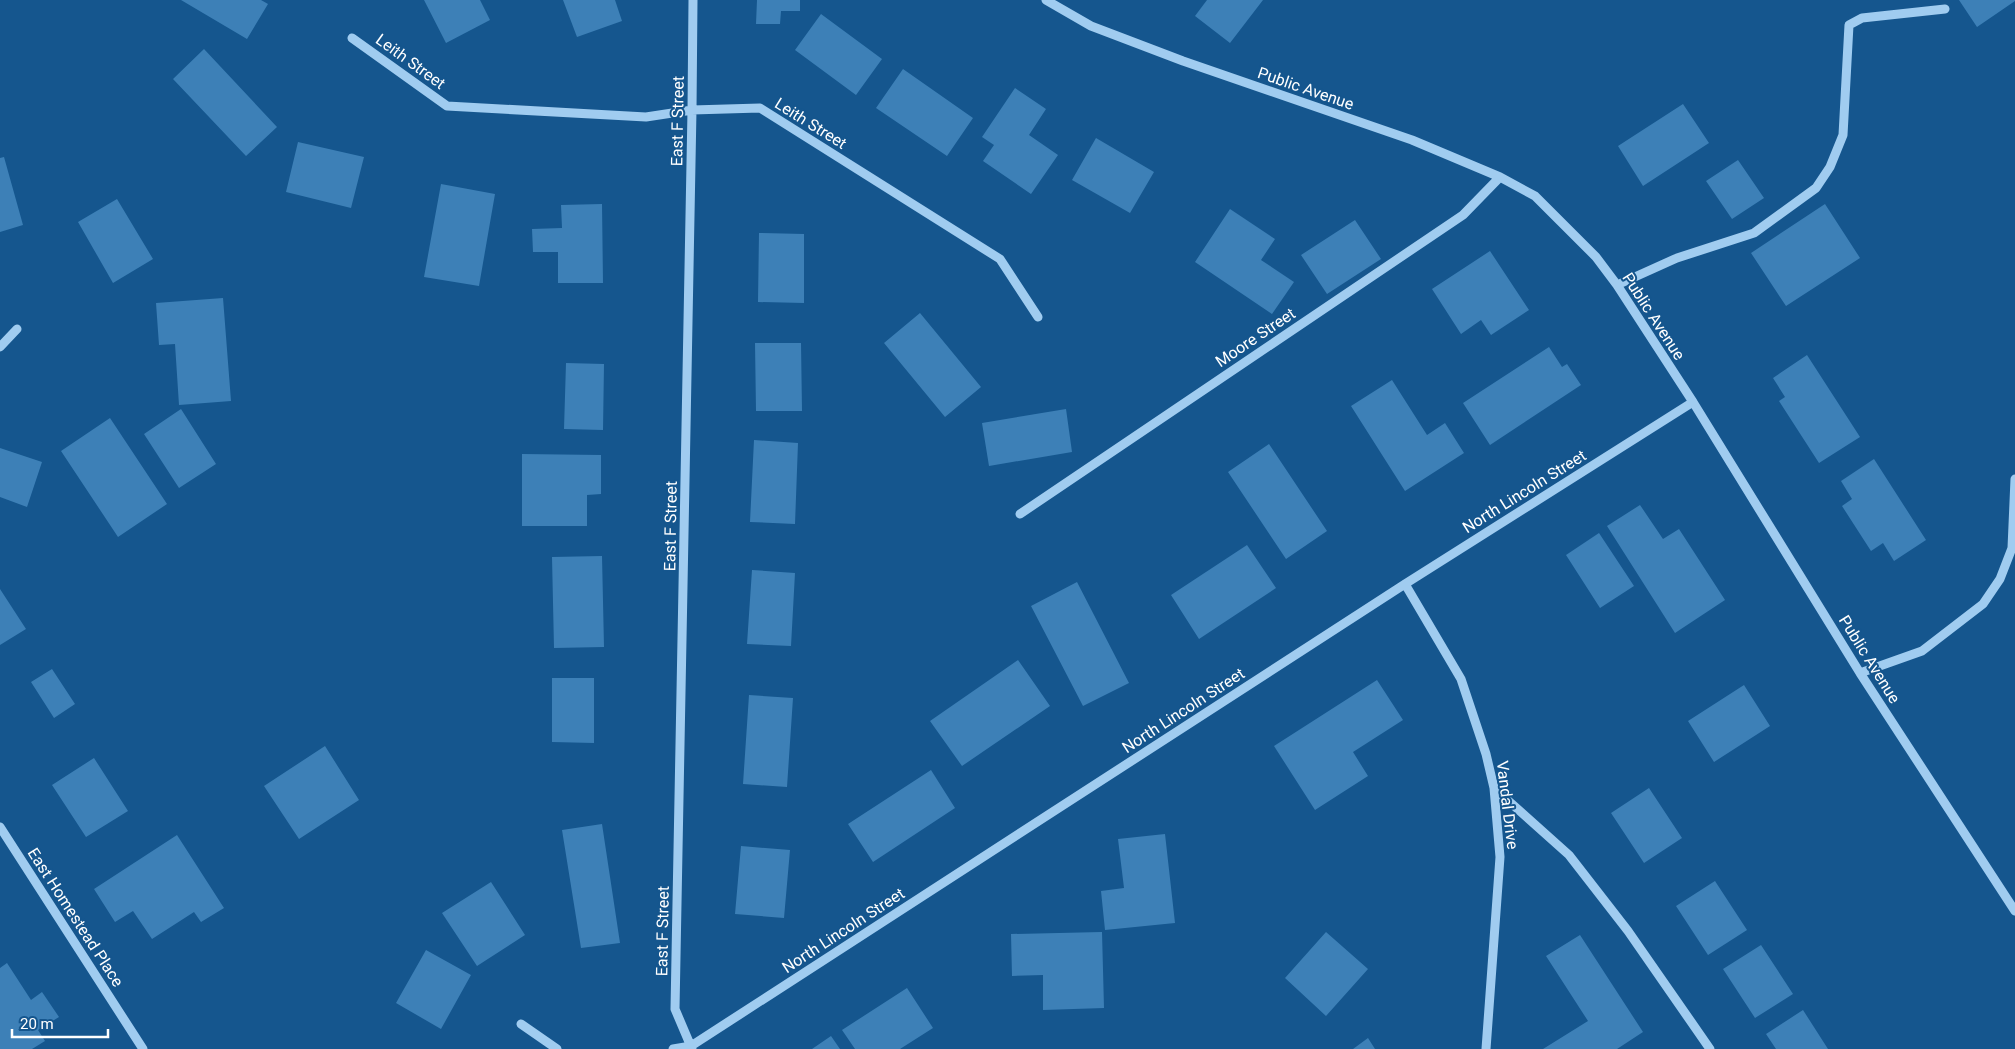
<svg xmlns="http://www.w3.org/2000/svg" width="2015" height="1049" font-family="Roboto,sans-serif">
  <rect width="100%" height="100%" fill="#15568e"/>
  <path fill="#3d80b7" d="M181 0H261L268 4 247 39Z
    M424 0H480L490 20 446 43Z
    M563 0H615L622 21 577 37Z
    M757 0H800V11H781L780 24H756Z
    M1207 0H1263L1230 43 1195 16Z
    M1959 0H2015V1L1977 27Z
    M821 14 882 59 856 95 795 50Z
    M204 49 277 127 246 156 173 79Z
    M903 69 973 118 947 156 876 108Z
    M1015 88 1046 109 1029 135 1058 155 1031 194 983 161 994 145 982 137Z
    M1683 104 1709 143 1643 186 1618 146Z
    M1096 138 1154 172 1130 213 1072 180Z
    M298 142 364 157 351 208 286 192Z
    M4 157 23 225 0 232V158Z
    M1738 160 1764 198 1732 219 1706 181Z
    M441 184 495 194 479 286 424 277Z
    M117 199 153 259 113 283 78 222Z
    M602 204 603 283H558V252H533L532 229 562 228 561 205Z
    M1825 204 1860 258 1786 306 1751 253Z
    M1230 209 1275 239 1261 260 1294 282 1272 314 1195 262Z
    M1355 220 1381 259 1327 294 1301 255Z
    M759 233 804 234V303L758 302Z
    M1490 251 1529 310 1491 335 1481 320 1461 334 1432 289Z
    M223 298 231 401 179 405 175 344 159 345 156 303Z
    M920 313 981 387 945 417 884 343Z
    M755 343H801L802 411H756Z
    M1549 347 1562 367 1567 364 1581 385 1490 445 1463 403Z
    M1807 355 1860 437 1819 463 1779 401 1785 397 1773 378Z
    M566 363 604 364 603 430 564 429Z
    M1392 380 1427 435 1445 423 1464 453 1405 491 1351 406Z
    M181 409 216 464 179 488 144 434Z
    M1066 409 1072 452 989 466 982 423Z
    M110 418 167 504 118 537 61 451Z
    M754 440 798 443 795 524 750 522Z
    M1269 444 1327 531 1286 559 1228 472Z
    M0 448 42 462 27 507 0 497Z
    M522 454 601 455V494L587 495V526H522Z
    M1874 459 1926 540 1894 561 1883 543 1871 551 1842 506 1852 499 1841 481Z
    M1640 505 1663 539 1679 529 1725 600 1675 633 1607 526Z
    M1599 533 1634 586 1600 608 1566 555Z
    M1247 545 1276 588 1199 639 1171 595Z
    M602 556 604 647 554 648 552 557Z
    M752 570 795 573 791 646 747 644Z
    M1077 582 1129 683 1083 706 1031 606Z
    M0 589 26 629 0 645Z
    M1018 660 1050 706 962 766 930 721Z
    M52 669 75 704 54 718 31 682Z
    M552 678H594V743L552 742Z
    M1377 680 1403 720 1353 752 1368 776 1315 810 1274 746Z
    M1744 685 1770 726 1714 762 1688 721Z
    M749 695 793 698 787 787 743 784Z
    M325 746 359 800 299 839 264 786Z
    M94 758 128 811 86 837 52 785Z
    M931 770 955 808 873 862 848 824Z
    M1649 788 1682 838 1644 863 1611 813Z
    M602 824 620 943 581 948 562 830Z
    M1165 834 1175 923 1105 930 1101 891 1124 888 1118 839Z
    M177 835 224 908 201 922 194 912 152 939 133 911 115 922 94 889Z
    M741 846 790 850 784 918 735 914Z
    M1715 881 1747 930 1708 955 1676 906Z
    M491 882 525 935 477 966 442 913Z
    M1102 932 1104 1008 1043 1010V975L1012 976 1011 934Z
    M1326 932 1368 969 1326 1016 1285 978Z
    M1580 935 1643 1032 1617 1049H1543L1588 1021 1546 956Z
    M1761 945 1793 994 1755 1018 1723 969Z
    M426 950 471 975 441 1029 396 1003Z
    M7 963 31 1000 42 992 59 1017 38 1030 45 1041 32 1049H0V968Z
    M907 988 933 1028 900 1049H855L842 1030Z
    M1803 1010 1828 1049H1776L1766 1034Z
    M831 1036 840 1049H812Z
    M1368 1038 1375 1049H1353Z"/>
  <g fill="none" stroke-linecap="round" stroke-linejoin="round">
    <path stroke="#a0ccf0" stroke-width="9" d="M1046 0 1091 26 1183 61 1412 140 1500 177 1535 196 1596 257 1617 285 1693 402 1860 673 2015 911
      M352 38 447 106 646 117 692 110 760 108 1000 259 1038 317
      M1617 285 1677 258 1754 233 1816 188 1830 167 1843 135 1849 25 1862 18 1945 9
      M0 347 17 329
      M1020 514 1463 215 1500 177
      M1405 584 1461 679 1486 754 1494 788 1500 857 1486 1049
      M1860 673 1922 651 1983 604 2000 579 2012 548 2015 479
      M1494 788 1569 855 1628 931 1710 1049
      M0 827 143 1049
      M521 1024 557 1049
      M673 1049 691 1046 1405 584 1693 402
      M692 1049 675 1009 692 110 693 0"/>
  </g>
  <g text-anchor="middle" stroke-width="4" stroke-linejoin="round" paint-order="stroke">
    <g font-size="16" fill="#fff" stroke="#15568e">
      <text transform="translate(411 61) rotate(36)" y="6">Leith Street</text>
      <text transform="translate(1306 88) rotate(19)" y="6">Public Avenue</text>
      <text transform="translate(677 121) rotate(-89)" y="6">East F Street</text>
      <text transform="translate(811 123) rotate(32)" y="6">Leith Street</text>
      <text transform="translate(1654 316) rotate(57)" y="6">Public Avenue</text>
      <text transform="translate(1255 337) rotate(-34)" y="6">Moore Street</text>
      <text transform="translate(1524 491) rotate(-32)" y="6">North Lincoln Street</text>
      <text transform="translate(670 526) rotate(-89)" y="6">East F Street</text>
      <text transform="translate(1870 659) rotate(58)" y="6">Public Avenue</text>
      <text transform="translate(1183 710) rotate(-33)" y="6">North Lincoln Street</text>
      <text transform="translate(1508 805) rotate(83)" y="6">Vandal Drive</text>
      <text transform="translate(76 917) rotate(57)" y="6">East Homestead Place</text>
      <text transform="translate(843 930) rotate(-33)" y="6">North Lincoln Street</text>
      <text transform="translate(662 931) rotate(-89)" y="6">East F Street</text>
    </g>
  </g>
  <path d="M12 1029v8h96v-8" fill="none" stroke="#ffffff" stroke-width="2.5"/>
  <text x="20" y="1029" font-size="15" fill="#ffffff" stroke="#15568e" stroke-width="4" paint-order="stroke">20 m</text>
</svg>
